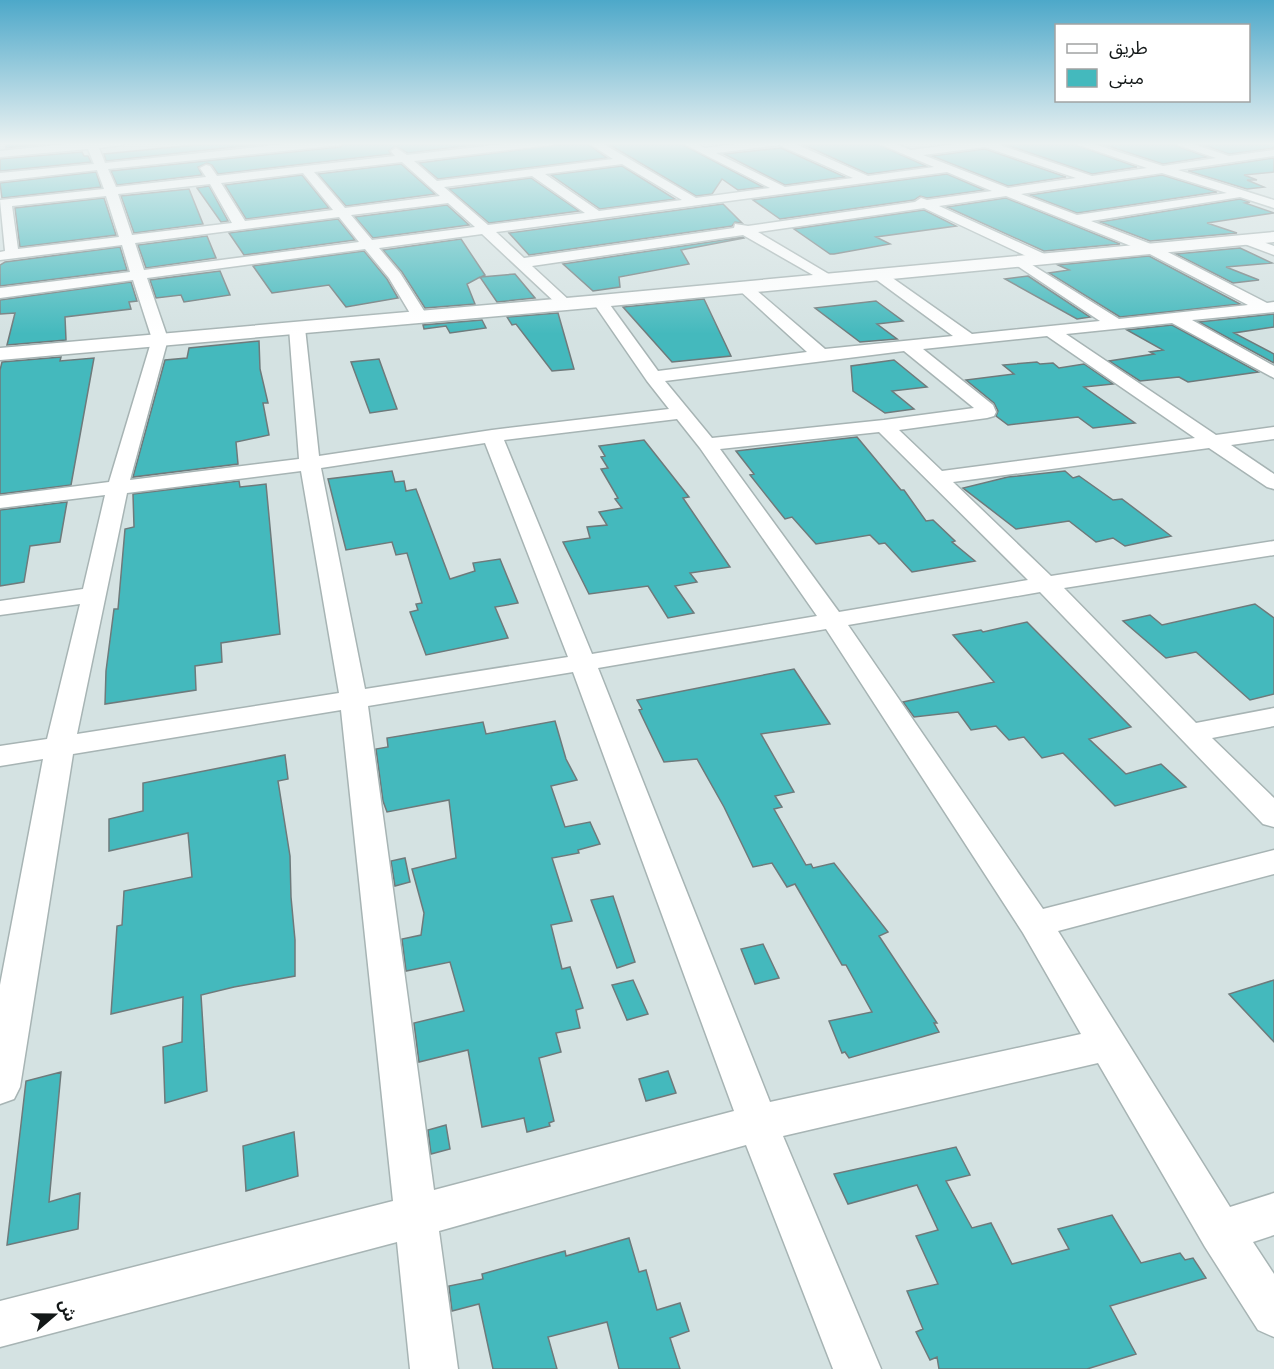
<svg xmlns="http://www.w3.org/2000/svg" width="1274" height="1369" font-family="Signika,'Noto Sans Arabic',sans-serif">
  <rect width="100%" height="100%" fill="#d4e2e2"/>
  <path fill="#44b9bd" stroke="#6e7a7b" stroke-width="1.5" d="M5 142H60L6 148Z
    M225 142H280L106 161 104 154Z
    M347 142H497L408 153 395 146 389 151 391 154 218 174 212 165 207 163 198 167 202 175 117 185 111 171 340 147Z
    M578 142H585L607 158 438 179 419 163Z
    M605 142H678L763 187 738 190 722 179 712 194 696 196Z
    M798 142H873L926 166 868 174Z
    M1005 142H1068L1137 167 1092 174 1004 144Z
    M1096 142H1167L1207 157 1163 164Z
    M1195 142H1274V148L1229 154Z
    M781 148 845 177 785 185 724 154Z
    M985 149 1066 177 1008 186 932 156Z
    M82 152 84 156H88L91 162 0 171V159Z
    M1274 158V172L1244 175 1257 180H1247L1264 187 1247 189 1188 171Z
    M401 164 435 194 346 206 318 174Z
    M622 166 675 199 600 209 551 175Z
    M96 172 101 187 2 198 0 183Z
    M947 174 984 190 927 198 920 196 914 200 780 219 753 200Z
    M302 175 329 208 246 219 225 185Z
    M1162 175 1217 192 1077 213 1030 195Z
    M531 178 579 211 489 223 449 189Z
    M209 186 228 221 221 222 197 188Z
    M189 189 203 224 134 233 121 196Z
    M104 198 116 235 20 247 15 208Z
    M1006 198 1120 244 1044 251 947 207Z
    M1240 199 1250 202 1245 203 1274 213 1207 223 1237 233 1150 241 1100 222Z
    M723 204 742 223 735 222 732 226 529 255 509 233Z
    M447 205 469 225 373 238 355 217Z
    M924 210 956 226 876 237 890 244 834 254H830L794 229Z
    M338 219 355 240 244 255 229 233Z
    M207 236 216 258 146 268 138 245Z
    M743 237 744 238 681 250 689 264 619 277 620 287 593 291 563 264Z
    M461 239 485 275 481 277 515 274 535 298 497 302 480 277 467 284 475 304 425 308 402 272 383 250Z
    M120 247 127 270 0 286V265L5 262Z
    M1240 248 1272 263 1226 267 1259 280 1233 283 1176 254Z
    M364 251 387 279 398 298 346 307 329 285 272 293 253 266Z
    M1149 256 1240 304 1120 317 1049 273 1069 270 1058 265Z
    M220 271 230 295 184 302 181 295 156 298 150 280Z
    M1028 276 1090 317 1077 319 1005 279Z
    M131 282 137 301 129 302 131 309 65 317 66 340 7 345 15 313 0 314V300Z
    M704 299 731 356 672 362 623 307Z
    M876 301 903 321 877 324 897 339 860 342 815 308Z
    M558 313 574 369 552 371 516 324 512 325 507 317Z
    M1274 314V327L1234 333 1274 354V363L1199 322Z
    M482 320 486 328 450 333 446 326 424 329 423 325Z
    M1172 325 1258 372 1188 382 1179 377 1140 381 1109 361 1154 354 1150 352 1163 350 1127 330Z
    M259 341 260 369 268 403H263L269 435 236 442 238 464 133 477 165 360 187 358 189 348Z
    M61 357 60 361 94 358 71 485 0 494V370L2 362Z
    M379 359 397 409 370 413 351 362Z
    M894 360 927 387 892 391 914 409 885 413 853 391 851 366Z
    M1037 362 1040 364 1053 363 1059 368 1084 364 1113 384 1084 387 1135 423 1093 428 1078 417 1008 425 996 416 998 411 994 403 966 380 1014 374 1003 365Z
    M857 437 901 490H904L926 521 933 520 955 541 952 542 975 561 912 572 885 543 879 544 870 535 816 544 792 517 785 519 750 475 754 474 736 451Z
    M644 440 689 497 683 498 730 567 690 573 697 582 675 586 694 613 668 618 648 586 589 594 563 542 590 538 587 527 607 525 599 512 622 508 615 499 618 498 601 469 608 468 601 457 605 456 599 446Z
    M392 471 395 482 404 481 406 491 416 489 450 579 475 571 473 563 500 559 518 603 495 607 508 638 426 655 410 612 418 610 416 604 422 603 407 553 396 555 392 542 346 550 328 479Z
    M1065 471 1073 478 1079 476 1113 500 1122 499 1171 536 1125 546 1113 538 1096 542 1069 521 1016 529 963 488 1008 477Z
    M239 481 240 487 266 484 280 634 221 643 222 662 195 666 196 690 105 704 106 671 114 609H118L125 529 134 527 133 494Z
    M67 502 60 542 30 546 24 582 0 586V510Z
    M1255 604 1274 618V694L1250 700 1196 652 1166 658 1123 621 1150 615 1162 625Z
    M1027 622 1131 727 1089 739 1126 774 1161 764 1186 787 1115 806 1063 753 1042 758 1024 737 1009 740 996 726 971 730 958 712 914 717 903 702 994 682 953 635 981 630 983 632Z
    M794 669 830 724 761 734 794 792 775 796 782 807 774 809 806 865 811 864 813 868 834 863 888 932 879 936 937 1023H934L939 1032 849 1058 845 1052 842 1053 829 1021 872 1012 846 965H842L795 884 787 887 772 863 753 867 724 807 697 759 664 762 639 710 642 709 637 700Z
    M555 721 566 759 577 780 551 786 565 827 590 822 600 844 578 850 579 853 552 858 572 921 551 925 562 969 570 967 583 1008 576 1010 580 1028 556 1033 561 1052 539 1058 554 1121 549 1123 550 1126 527 1132 524 1118 482 1127 468 1050 419 1062 414 1023 464 1011 450 962 406 971 402 939 421 935 424 913 412 869 456 858 449 800 387 812 383 801 376 749 388 747 387 738 483 722 486 734Z
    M285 755 288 779 278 781 290 856 291 897 295 940V976L234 987 201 995 207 1091 165 1103 163 1047 182 1042 183 997 111 1014 117 926 122 925 124 891 192 877 188 833 109 851V819L143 811V783Z
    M405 858 410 882 395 886 391 861Z
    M613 896 635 962 617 968 591 900Z
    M763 944 779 978 755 984 741 949Z
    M633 980 648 1014 627 1020 612 985Z
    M1274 980V1042L1229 994Z
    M668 1071 676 1093 646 1101 639 1079Z
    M61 1072 49 1202 80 1193 78 1229 7 1245 26 1081Z
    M446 1125 450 1149 431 1154 428 1130Z
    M294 1132 298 1176 246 1191 243 1146Z
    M956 1147 970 1175 946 1181 972 1228 991 1223 1012 1264 1069 1249 1058 1229 1112 1215 1141 1263 1180 1253 1185 1260 1193 1258 1206 1278 1110 1306 1136 1354 1087 1369H939L937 1357 930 1360 916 1332 923 1329 907 1291 938 1284 916 1236 938 1230 917 1185 848 1204 834 1174Z
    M629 1238 639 1272 646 1270 657 1310 680 1303 689 1331 670 1338 680 1369H619L607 1322 548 1337 557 1369H493L479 1304 452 1311 449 1286 483 1279 482 1274 565 1251 566 1256Z"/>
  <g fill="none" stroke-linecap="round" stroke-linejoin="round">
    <g stroke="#a7b4b4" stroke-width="3">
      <path id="street" d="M85 142H127L122 145 99 148 105 163 305 142H345L340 145 108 169 116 187 206 177 200 168 206 165 210 166 217 176 395 156 391 151 396 148 407 155 520 142H557L552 145 414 161 437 181 613 159 587 142H600L696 198 770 188 680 142H694L705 148 749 142H791L868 176 934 167 875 142H891L911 150 970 142H1003L1000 145 1092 176 1147 168 1070 142H1087L1163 166 1216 158 1169 142H1187L1229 156 1274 150V156L1178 170 1274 200V208L1240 197 1091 221 1156 246 1267 303 1274 302V312L1192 320 1274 366V378L1172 323 1066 334 1216 435 1274 427V439L1231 445 1274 474V489L1267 487 1209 448 953 482 1051 576 1274 541V555L1064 588 1196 723 1274 708V726L1212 738 1274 798V827L1263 824 1040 592 848 625 1043 909 1274 850V874L1058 931 1230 1207 1274 1193V1235L1253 1242 1274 1274V1337L1258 1330 1205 1247 1098 1063 783 1136 881 1369H833L746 1145 439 1231 458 1369H410L397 1242 0 1347V1301L393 1201 341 710 73 754 20 1087 14 1099 0 1104V985L43 759 0 766V746L47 739 80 604 0 615V601L83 589 105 495 0 508V496L109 482 152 339 133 280 0 298V288L130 272 122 245 0 260V252L5 251 0 200 104 189 97 170 0 181V173L94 164 88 149 0 157V151ZM779 145 853 178 785 187 716 153ZM985 147 1076 178 1008 188 923 155ZM402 162 440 196 345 208 314 172ZM622 164 682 200 599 211 545 174ZM947 172 992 191 927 200 921 198 915 202 748 226 735 224 734 228 524 258 496 232ZM303 173 333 210 245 221 221 183ZM1162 173 1227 193 1077 215 1021 194ZM532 176 585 213 488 225 444 187ZM210 184 232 223 132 235 118 194ZM106 196 119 237 18 249 12 206ZM1006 196 1146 252 1248 305 1119 319 1021 258 1014 262 1016 265 1100 321 972 334 884 272H874L872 275 874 278 953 336 825 349 749 284H739L736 287 739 290 807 352 658 371 605 298 600 296 592 301 647 381 669 409 492 430 319 456 305 328 297 323 289 328 299 459 130 480 168 339 147 278 365 249 389 278 414 320 420 322 428 317 400 273 379 248 482 234 560 307H570L573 304 570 301 532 266 743 235 827 283 834 279 832 276 758 232 924 208 1041 263H1051L1053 260 1051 257 939 206ZM448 203 475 227 372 240 351 215ZM339 217 359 242 144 270 135 243ZM1047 336 1195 438 942 471 899 430 987 418 994 416 996 412 993 405 923 349ZM904 351 974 408 884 420 712 438 665 381ZM677 419 700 448 817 616 592 654 504 440ZM879 432 1028 580 839 612 720 449ZM485 443 568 657 365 689 321 468ZM301 471 339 693 77 734 127 493ZM826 629 1023 933 1081 1034 770 1102 598 668ZM573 672 734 1111 434 1190 368 706Z
        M1247 236 1274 246V255L1242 243 1240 240Z"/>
    </g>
    <g stroke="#a7b4b4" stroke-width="3">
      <path id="secondary" d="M1274 232V242L600 307 0 360V348L600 295Z"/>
    </g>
    <use href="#street" fill="#fff" fill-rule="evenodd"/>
    <use href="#secondary" fill="#fff" fill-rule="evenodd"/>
  </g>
  <linearGradient id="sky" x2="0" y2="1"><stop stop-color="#4da8c9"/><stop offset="0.43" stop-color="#ecf2f2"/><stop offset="1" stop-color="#ecf2f2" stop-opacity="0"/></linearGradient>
  <rect width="1274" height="334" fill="url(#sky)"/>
  <rect x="1055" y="24" width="195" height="78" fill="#ffffff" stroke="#a1a3a3" stroke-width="1.5"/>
  <rect x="1067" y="44" width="30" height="9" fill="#ffffff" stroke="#a1a3a3" stroke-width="1.5"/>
  <text x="1109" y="54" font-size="18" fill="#131818">طريق</text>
  <rect x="1067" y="69" width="30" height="18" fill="#44b9bd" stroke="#a1a3a3" stroke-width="1.5"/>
  <text x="1109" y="84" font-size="18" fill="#131818">مبنى</text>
  <g transform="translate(54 1315) rotate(70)" stroke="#ffffff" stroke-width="4.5" paint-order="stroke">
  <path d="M0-4.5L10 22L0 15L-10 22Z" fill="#131818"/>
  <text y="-9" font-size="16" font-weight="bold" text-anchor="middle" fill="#131818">ش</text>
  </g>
</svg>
